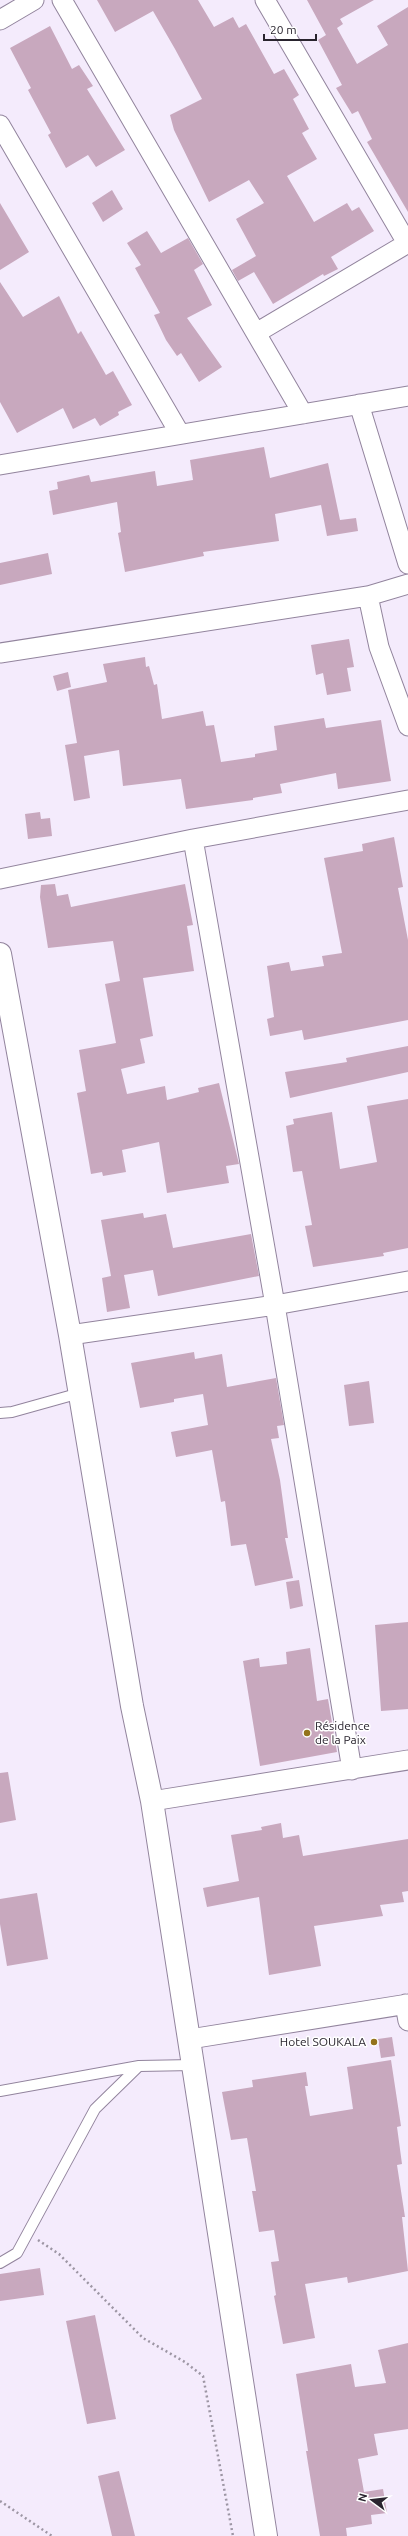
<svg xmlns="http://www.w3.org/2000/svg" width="408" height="2536" font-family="Ubuntu,sans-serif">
  <rect width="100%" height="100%" fill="#f4ebfc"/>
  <path fill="#c8a8be" d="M97 0H198L214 27 233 17 239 28 246 24 274 74 284 69 299 95 293 99 309 129 302 133 317 159 287 176 314 222 347 203 352 211 359 207 374 231 331 257 338 269 324 276 323 274 273 304 254 272 238 281 232 270 256 256 236 219 264 203 249 180 209 202 174 130 170 115 202 99 175 49 153 11 115 32Z
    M307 0H374L340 19 343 24 337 28 357 64 388 45 377 26 408 7V212L367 142 372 139 358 111 352 114 336 88 342 85 318 40 326 35Z
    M50 26 72 69 79 65 93 86 87 89 125 150 96 167 88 155 66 168 48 135 51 133 28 90 31 88 10 48Z
    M112 190 123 209 103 222 92 203Z
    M0 203 29 252 0 270Z
    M147 231 161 253 188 238 203 264 194 270 212 305 187 318 222 367 199 382 181 353 177 356 166 340 154 315 160 313 135 268 141 265 127 243Z
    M0 282 23 317 59 296 78 334 81 331 106 375 113 371 132 405 118 412 119 415 100 426 95 418 73 429 63 408 17 433 0 402Z
    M264 447 270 478 328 463 340 520 356 518 358 531 327 536 321 505 275 514 279 541 203 552 204 556 125 572 118 533 121 532 117 502 53 515 49 491 58 489 57 482 89 475 91 482 155 471 157 486 193 480 190 460Z
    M48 553 52 574 0 585V563Z
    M349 639 354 667 347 668 351 691 327 695 323 673 316 675 311 645Z
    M145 657 146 667 149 666 154 685 157 684 162 719 203 711 206 726 214 725 221 762 255 757V754L277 750 274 726 324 718 326 728 381 720 391 781 338 789 336 773 280 784 282 793 253 798V800L186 809 181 779 123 786 119 750 84 756 90 798 74 801 65 745 77 743 68 690 107 682 103 664Z
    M68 672 71 687 57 691 53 676Z
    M40 812 41 819 50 818 52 836 28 839 25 814Z
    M394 837 403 887 398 888 408 940V1020L304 1040 302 1030 270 1036 267 1019 274 1017 267 966 289 962 291 971 324 966 322 956 342 953 324 858 363 851 362 844Z
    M55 884 57 896 68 894 71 907 185 884 193 925 187 926 194 971 143 978 153 1036 140 1039 145 1063 121 1069 127 1094 165 1086 167 1100 199 1092 198 1088 219 1083 239 1164 226 1166 229 1183 167 1193 159 1142 122 1150 126 1172 103 1176 102 1172 91 1174 77 1093 86 1091 79 1050 116 1043 105 984 120 981 113 941 48 948 40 897 41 885Z
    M408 1046V1072L290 1098 285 1072 347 1062 346 1058Z
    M408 1099V1248L383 1253 384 1256 313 1267 305 1226 312 1225 302 1171 293 1172 286 1126 294 1124 293 1119 332 1112 340 1169 377 1162 367 1106Z
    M143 1213 144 1218 166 1214 173 1248 251 1234 259 1276 158 1296 153 1270 124 1275 130 1308 107 1312 102 1278 111 1276 101 1220Z
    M194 1352 195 1359 222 1354 227 1387 276 1378 284 1425 277 1426 279 1438 271 1439 280 1480 288 1538H285L293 1578 255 1586 246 1544 231 1546 225 1501 221 1502 212 1450 176 1457 171 1432 208 1425 203 1394 174 1399V1402L140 1408 131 1363Z
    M369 1381 374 1423 349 1426 344 1385Z
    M299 1580 303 1606 290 1609 286 1582Z
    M408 1622V1709L381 1711 375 1625Z
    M310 1648 317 1701 328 1699 337 1752 260 1766 243 1661 259 1658 260 1667 287 1664 286 1652Z
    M8 1772 16 1820 0 1823V1773Z
    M281 1823 283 1838 299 1835 303 1856 408 1839V1891L402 1892 404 1902 380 1905 383 1916 314 1926 321 1966 269 1975 259 1897 207 1907 203 1888 239 1881 231 1835 262 1830 261 1827Z
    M37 1893 48 1959 7 1966 0 1924V1899Z
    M392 2037 395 2056 381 2058 378 2039Z
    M391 2060 401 2126 397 2127 402 2164 397 2165 405 2217H402L408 2271 348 2283 347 2277 305 2284 315 2338 283 2344 274 2296 276 2295 271 2262 279 2261 274 2230 259 2232 252 2191H256L247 2138 231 2140 222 2092 253 2087 252 2080 306 2072 308 2086H305L310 2116 353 2109 347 2067Z
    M40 2268 44 2295 0 2301V2274Z
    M95 2315 116 2419 87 2424 66 2321Z
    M408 2343V2429L374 2434 378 2455 358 2459 364 2492 383 2489 387 2513 371 2515 372 2524 346 2528 347 2536H320L306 2451H308L296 2374 351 2364 355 2387 386 2383 378 2350Z
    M119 2471 135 2536H112L98 2476Z"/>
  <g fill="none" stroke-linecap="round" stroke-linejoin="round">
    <g stroke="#92849d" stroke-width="12">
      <path id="lane" d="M0 1413 12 1412 80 1393
        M0 2091 139 2066
        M0 2263 17 2253 95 2109 139 2066 193 2065"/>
    </g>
    <g stroke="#92849d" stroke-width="21">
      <path id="street" d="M62 0 303 414
        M265 0 407 243
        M0 20 34 0
        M0 125 180 434
        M256 333 408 243
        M359 404 408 564
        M0 465 408 396
        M368 596 379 647 408 726
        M0 653 368 596 408 584
        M193 839 275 1305 352 1770
        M0 879 193 839 408 800
        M70 1335 275 1305 408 1281
        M152 1801 408 1760
        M405 2004 408 2021
        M190 2039 408 2004"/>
    </g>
    <g stroke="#92849d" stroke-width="24">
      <path id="secondary" d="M0 954 70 1335 132 1706 152 1801 266 2536"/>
    </g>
    <path stroke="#9d96a4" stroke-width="2.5" stroke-dasharray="2 3" stroke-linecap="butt" d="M38 2240 59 2254 143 2338 185 2362 203 2376 233 2536
      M0 2501 52 2536"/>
    <use href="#lane" stroke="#fff" stroke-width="10"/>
    <use href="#street" stroke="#fff" stroke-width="19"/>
    <use href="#secondary" stroke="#fff" stroke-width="22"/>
  </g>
  <g fill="#93731a" stroke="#fff" stroke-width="1.5">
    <circle cx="307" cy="1733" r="4"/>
    <circle cx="374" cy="2042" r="4"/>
  </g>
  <g text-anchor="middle" stroke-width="3" stroke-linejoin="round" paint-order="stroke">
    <g font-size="12" fill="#29242e" stroke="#fff" text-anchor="start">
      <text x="315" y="1730">Résidence<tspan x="315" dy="14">de la Paix</tspan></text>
      <text x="366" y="2046" text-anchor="end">Hotel SOUKALA</text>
    </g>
  </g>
  <g transform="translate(372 2500) rotate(285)" stroke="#ffffff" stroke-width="3" paint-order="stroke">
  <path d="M0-3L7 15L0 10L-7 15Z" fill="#29242e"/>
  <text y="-6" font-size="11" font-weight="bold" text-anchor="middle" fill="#29242e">N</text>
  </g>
  <path d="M264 34v6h52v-6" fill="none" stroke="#29242e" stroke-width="2"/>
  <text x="270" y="34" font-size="12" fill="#29242e" stroke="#ffffff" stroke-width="3" paint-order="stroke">20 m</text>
</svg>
